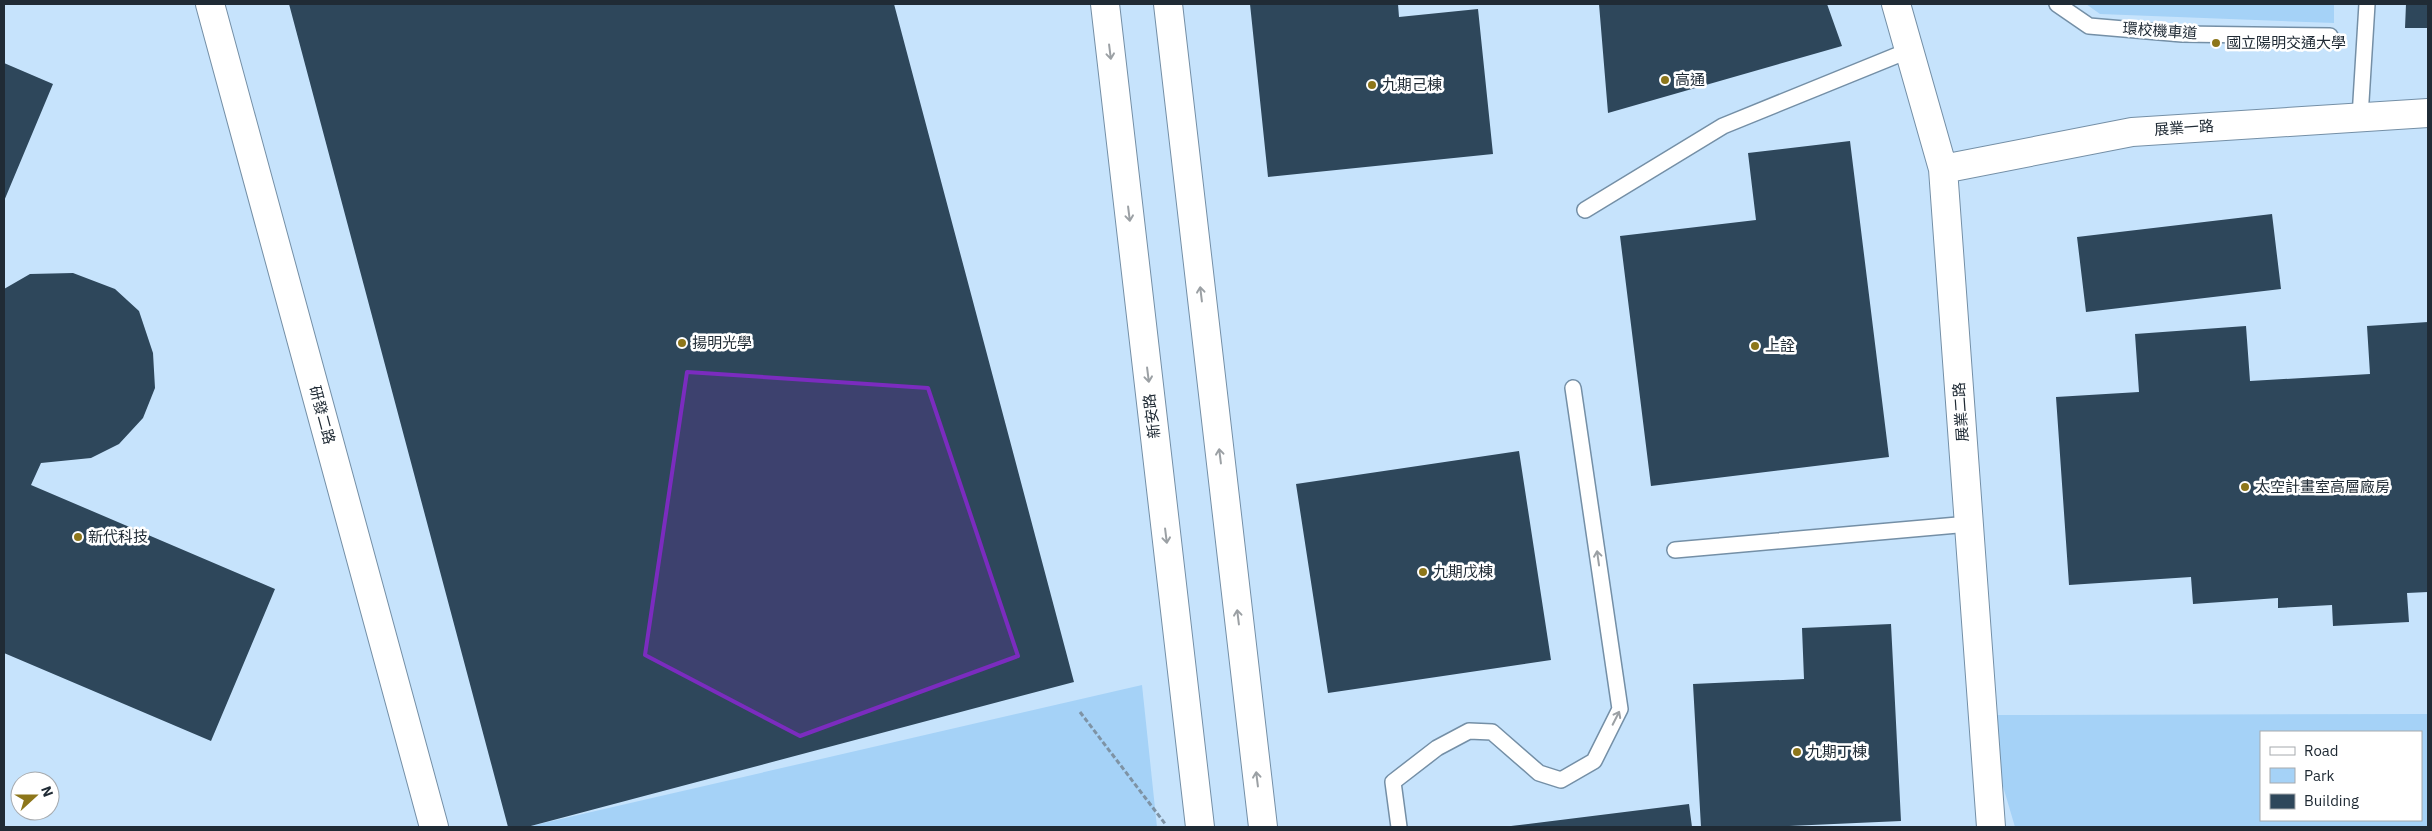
<svg xmlns="http://www.w3.org/2000/svg" width="2432" height="831" font-family="'IBM Plex Sans','Noto Sans TC',sans-serif">
  <rect width="100%" height="100%" fill="#c6e3fc"/>
  <path fill="#a5d2f7" fill-rule="evenodd" d="M2086 4H2334V23L2100 14Z
    M1142 685 1157 827H526Z
    M2428 714V827H2015L1982 715ZM2261 732H2421V820H2261Z"/>
  <path fill="#2e475b" d="M289 4H894L1074 682 527 827H508Z
    M1250 4H1398L1399 17 1478 9 1493 154 1268 177Z
    M1599 4H1827L1842 46 1608 113Z
    M2406 4H2428V28H2405Z
    M4 63 53 84 4 201Z
    M1850 141 1889 457 1651 486 1620 236 1756 220 1748 153Z
    M2272 214 2281 289 2086 312 2077 237Z
    M73 273 115 289 139 311 153 353 155 388 143 418 119 444 91 458 41 463 31 485 275 589 211 741 4 653V289L30 274Z
    M2428 322V592L2407 593 2409 622 2333 626 2332 605 2278 608V598L2193 604 2191 577 2069 585 2056 397 2139 392 2135 334 2246 326 2250 381 2370 374 2367 326Z
    M1519 451 1551 660 1328 693 1296 484Z
    M1891 624 1901 821 1766 827H1701L1693 684 1804 679 1802 628Z
    M1689 804 1692 827H1511V826Z"/>
  <g fill="none" stroke-linecap="round" stroke-linejoin="round">
    <g stroke="#748fa6" stroke-width="18">
      <path id="service" d="M2057 4 2089 26 2182 34 2330 36
        M2360 117 2367 4
        M1585 210 1723 126 1910 50
        M1675 550 1969 524
        M1399 827 1393 782 1437 748 1469 731 1492 732 1539 773 1561 780 1594 761 1620 709 1573 388"/>
    </g>
    <g stroke="#748fa6" stroke-width="30">
      <path id="minor" d="M210 4 434 827
        M1896 4 1943 169 1991 827
        M1943 169 2132 132 2428 113"/>
    </g>
    <g stroke="#748fa6" stroke-width="30">
      <path id="tertiary" d="M1105 4 1200 827
        M1168 4 1263 827"/>
    </g>
    <path stroke="#7e93a5" stroke-width="3" stroke-dasharray="5 2.5" stroke-linecap="butt" d="M1080 712 1166 825"/>
    <use href="#service" stroke="#fff" stroke-width="15"/>
    <use href="#minor" stroke="#fff" stroke-width="28"/>
    <use href="#tertiary" stroke="#fff" stroke-width="28"/>
  </g>
  <defs><path id="oneway-shaft" d="M-6 0H5M1.5-3L5.5 0L1.5 3" fill="none" stroke-width="1.6" stroke-linecap="round" stroke-linejoin="round" transform="scale(1.25)"/></defs>
  <g stroke="#9ba0a4">
    <use href="#oneway-shaft" transform="translate(1110 52) rotate(83)"/>
    <use href="#oneway-shaft" transform="translate(1129 214) rotate(83)"/>
    <use href="#oneway-shaft" transform="translate(1201 294) rotate(-97)"/>
    <use href="#oneway-shaft" transform="translate(1148 375) rotate(83)"/>
    <use href="#oneway-shaft" transform="translate(1220 456) rotate(-97)"/>
    <use href="#oneway-shaft" transform="translate(1166 536) rotate(83)"/>
    <use href="#oneway-shaft" transform="translate(1598 558) rotate(-98)"/>
    <use href="#oneway-shaft" transform="translate(1238 617) rotate(-97)"/>
    <use href="#oneway-shaft" transform="translate(1616 718) rotate(-63)"/>
    <use href="#oneway-shaft" transform="translate(1257 779) rotate(-97)"/>
  </g>
  <path fill="#7b2cbf" fill-opacity="0.2" stroke="#7b2cbf" stroke-width="4" stroke-linejoin="round" d="M687 372 928 388 1018 656 800 736 645 655Z"/>
  <g fill="#8d761a" stroke="#fff" stroke-width="2">
    <circle cx="2216" cy="43" r="5"/>
    <circle cx="1665" cy="80" r="5"/>
    <circle cx="1372" cy="85" r="5"/>
    <circle cx="682" cy="343" r="5"/>
    <circle cx="1755" cy="346" r="5"/>
    <circle cx="2245" cy="487" r="5"/>
    <circle cx="78" cy="537" r="5"/>
    <circle cx="1423" cy="572" r="5"/>
    <circle cx="1797" cy="752" r="5"/>
  </g>
  <g text-anchor="middle" stroke-width="5" stroke-linejoin="round" paint-order="stroke">
    <g font-size="15" fill="#202b35" stroke="#fff">
      <text transform="translate(2160 31) rotate(4)" y="5">環校機車道</text>
      <text transform="translate(2184 128) rotate(-4)" y="5">展業一路</text>
      <text transform="translate(1961 412) rotate(-94)" y="5">展業二路</text>
      <text transform="translate(322 415) rotate(75)" y="5">研發二路</text>
      <text transform="translate(1152 416) rotate(-97)" y="5">新安路</text>
    </g>
    <g font-size="15" fill="#202b35" stroke="#fff" text-anchor="start">
      <text x="2226" y="48">國立陽明交通大學</text>
      <text x="1675" y="85">高通</text>
      <text x="1382" y="90">九期己棟</text>
      <text x="692" y="348">揚明光學</text>
      <text x="1765" y="351">上詮</text>
      <text x="2255" y="492">太空計畫室高層廠房</text>
      <text x="88" y="542">新代科技</text>
      <text x="1433" y="577">九期戊棟</text>
      <text x="1807" y="757">九期丁棟</text>
    </g>
  </g>
  <rect width="2432" height="831" fill="none" stroke="#202b35" stroke-width="10"/>
  <rect x="2260" y="731" width="162" height="90" fill="#ffffff" stroke="#a6aaae"/>
  <rect x="2270" y="747" width="25" height="8" fill="#ffffff" stroke="#a6aaae"/>
  <text x="2304" y="756" font-size="15" fill="#202b35">Road</text>
  <rect x="2270" y="768" width="25" height="15" fill="#a5d2f7" stroke="#a6aaae"/>
  <text x="2304" y="781" font-size="15" fill="#202b35">Park</text>
  <rect x="2270" y="794" width="25" height="15" fill="#2e475b" stroke="#a6aaae"/>
  <text x="2304" y="806" font-size="15" fill="#202b35">Building</text>
  <g transform="translate(35 796) rotate(69)"><circle r="24" fill="#ffffff" stroke="#a6aaae"/>
  <path d="M0-4L9 19L0 12L-9 19Z" fill="#8d761a"/>
  <text y="-8" font-size="14" font-weight="bold" text-anchor="middle" fill="#202b35">N</text>
  </g>
</svg>
